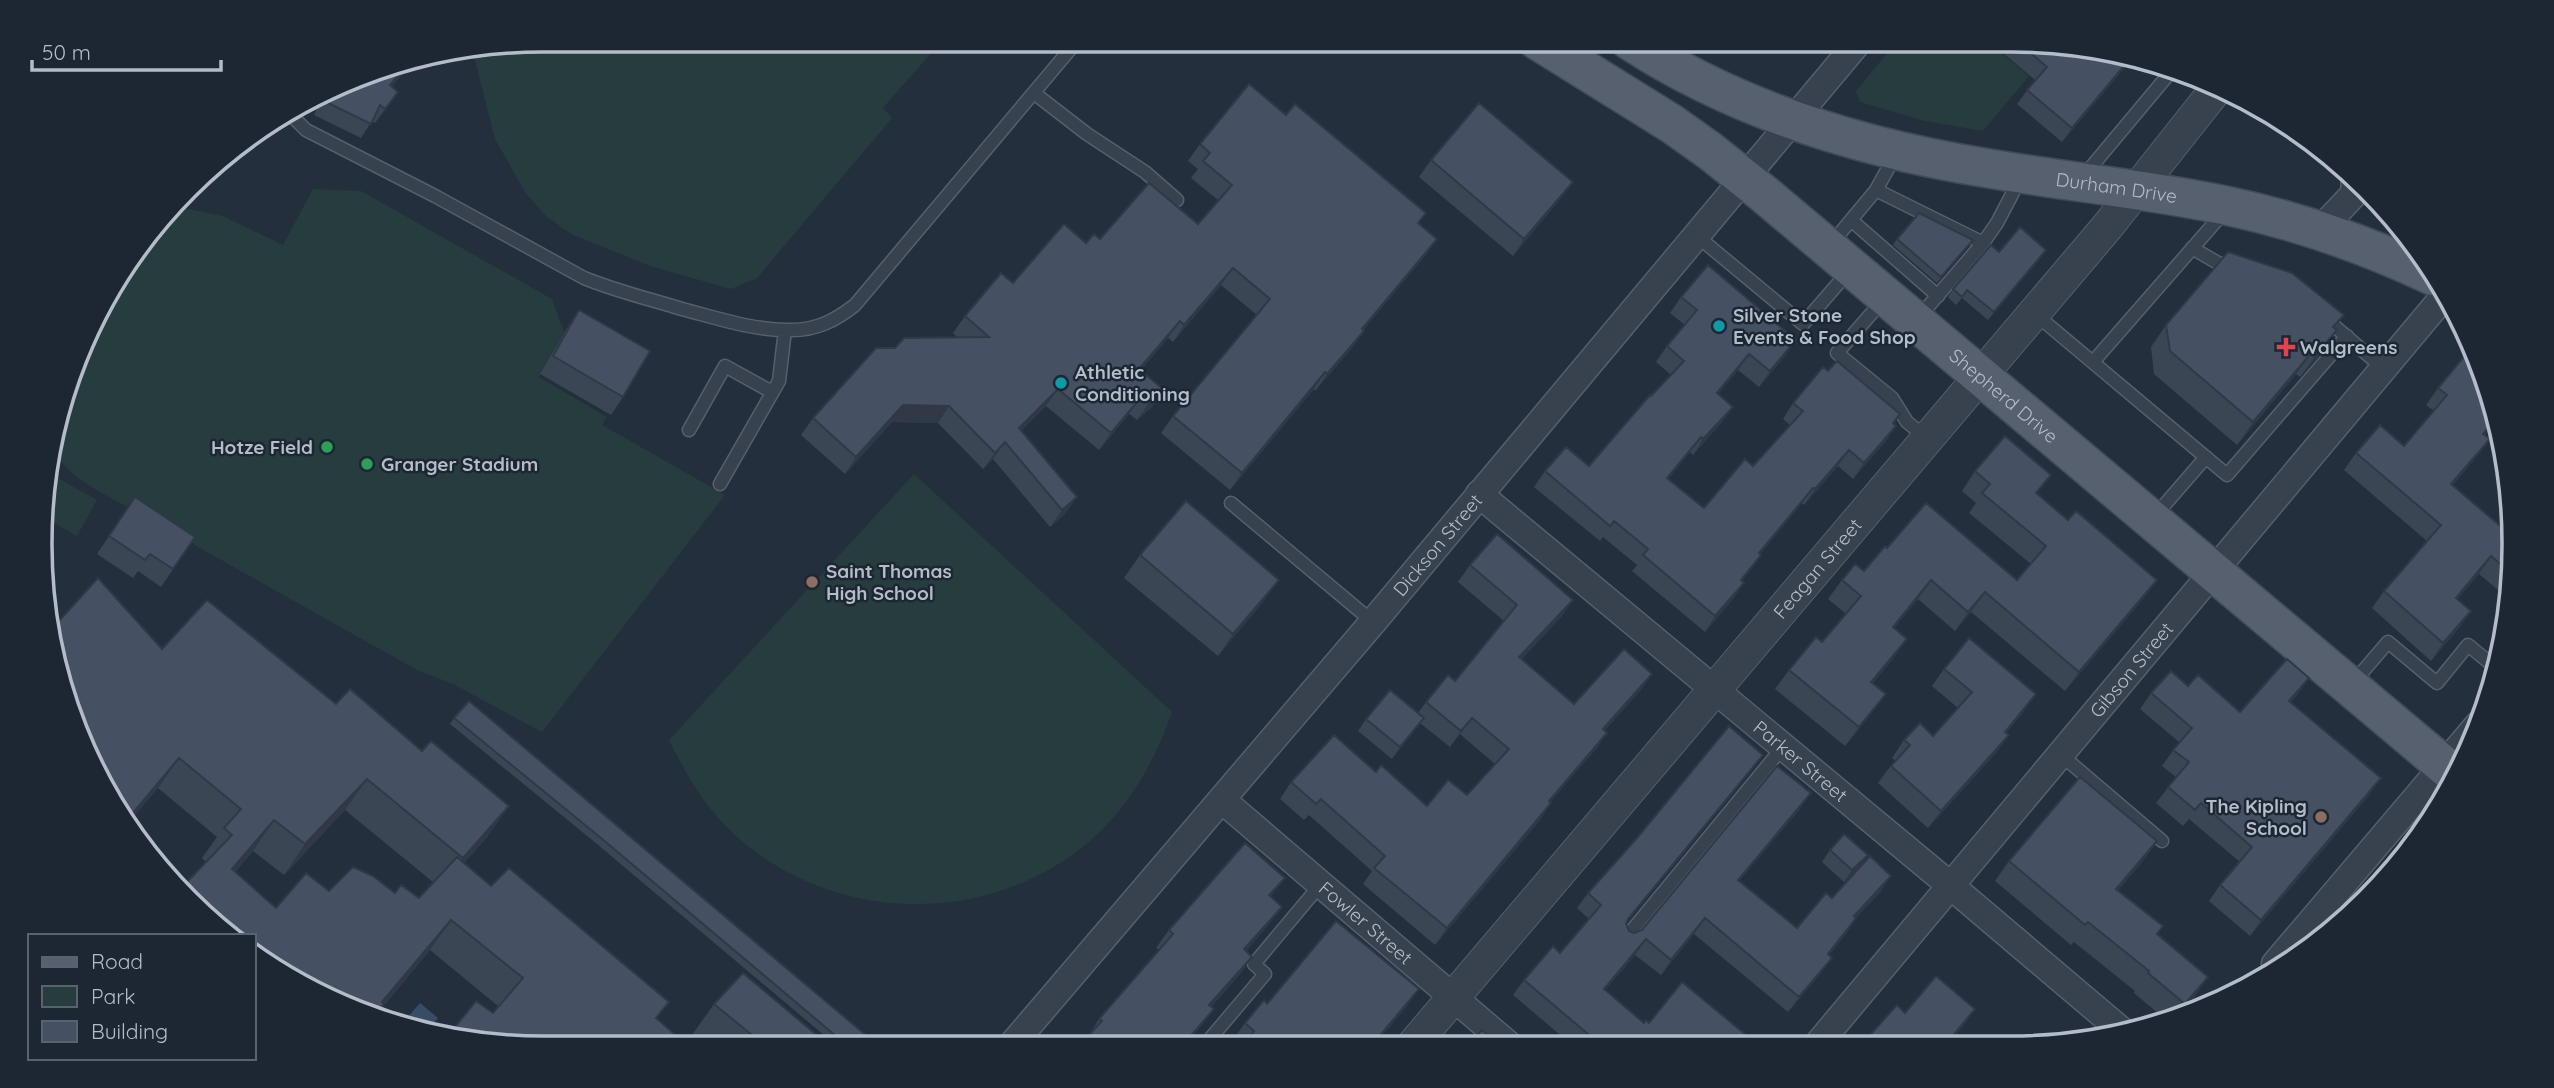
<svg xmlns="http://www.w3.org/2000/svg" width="2554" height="1088" font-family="Quicksand,sans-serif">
  <rect width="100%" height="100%" fill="#242f3e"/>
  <path fill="#263c3f" d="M544 40H932L933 51 883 108 892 118 757 278 731 289 650 266 571 234 546 216 527 195 495 139 473 52Z
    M1898 40H1986L2029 76 1983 131 1925 121 1860 102 1856 91Z
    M313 189 361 191 552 299 564 332 539 377 607 417 602 425 725 495 542 732 453 684 417 670 95 489 75 476 50 450 108 292 178 207 223 216 283 245Z
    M47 472 97 500 77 536 43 517Z
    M914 474 1172 712C1155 761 1130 806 1090 841 989 927 834 925 735 835 706 809 686 775 669 740Z"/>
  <path fill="#394c67" d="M420 1003 438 1018 429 1029 402 1024Z"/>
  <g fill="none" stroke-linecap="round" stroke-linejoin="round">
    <g stroke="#565f6c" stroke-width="15">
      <path id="service" d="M1034 93 1087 134 1145 172 1177 200
        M287 111 306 130 435 196 584 278C616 291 649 299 682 309 717 318 755 331 792 330 817 330 836 320 855 305L1078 40
        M2082 178 2174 68
        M1876 190 1983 243
        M1851 220 1938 296
        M1697 236 1803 324 1849 271
        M1831 244 1876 190 1896 154
        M2192 248 2218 263 2234 268
        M1884 299 1837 353 1892 398 1907 422 1927 438
        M2034 313 2227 475 2347 336
        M1919 317 1983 243 1997 223 2021 177
        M2325 318 2383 368
        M2093 362 2224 212
        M689 430 725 366 772 392
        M720 484 779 381 785 330
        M1231 503 1373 622
        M2154 517 2206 457
        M2352 684 2388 642 2437 683 2468 645 2496 668
        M2060 754 2162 841
        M1624 940 1783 747
        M1204 1046 1265 974 1254 964 1321 884"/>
    </g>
    <g stroke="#565f6c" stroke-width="29">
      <g id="minor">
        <path d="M2320 230 2354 194 2355 179"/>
        <path id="s1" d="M1479 494 1951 886 2122 1031"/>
        <path id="s2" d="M1222 800 1509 1045"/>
        <path d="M2275 964 2478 725"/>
        <path id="s3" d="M1818 1044 2445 295"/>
        <path id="s4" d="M1011 1046 1373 622 1860 40"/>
      </g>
    </g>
    <g stroke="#565f6c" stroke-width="34">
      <g id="tertiary">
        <path id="s5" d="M1413 1045 2107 227 2217 88"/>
      </g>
    </g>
    <g stroke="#414a57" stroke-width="41">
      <g id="primary">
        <path id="s6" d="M1537 40 1672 124 1710 151 1764 194 2454 774"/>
        <path id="s7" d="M1629 40C1736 110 1861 148 1986 168 2067 182 2148 189 2228 206 2299 221 2367 245 2433 276"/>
      </g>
    </g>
    <use href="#service" stroke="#38414e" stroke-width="12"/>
    <use href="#minor" stroke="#38414e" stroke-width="26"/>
    <use href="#tertiary" stroke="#38414e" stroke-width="32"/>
    <use href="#primary" stroke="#56606e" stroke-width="38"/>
  </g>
  <path fill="#3b4654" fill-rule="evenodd" d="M1024 40H1042L1034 49Z
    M1988 40H2010L2131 60 2062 142 2017 104 2035 80Z
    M413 62 391 87 398 92 375 123 372 121 361 138 314 115 321 100 315 97 382 67Z
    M1200 144 1419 224 1437 239 1425 256 1363 330 1352 348 1315 391 1314 389 1230 490 1161 433 1173 416 1257 315 1221 285 1173 342 1168 338 1140 371 1164 390 1152 407 1137 420 1129 414 1099 450 1046 406 1021 431 1065 514 1050 527 993 459 983 469 938 423 892 422 845 474 801 435 813 418 895 348 958 338 953 333 965 316 1013 283 1086 243 1100 239 1198 224 1218 200 1191 178 1198 169 1188 161Z
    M1431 160 1573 182 1561 198 1513 256 1419 177Z
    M1897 239 1973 240 1937 283 1893 245Z
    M2046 250 1988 320 1962 298 1956 305 1948 297 1953 289 1999 252Z
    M1681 297 1785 356 1759 387 1738 370 1718 394 1733 407 1722 422 1693 455 1690 452 1668 479 1704 508 1753 466 1790 425 1783 419 1793 403 1828 371 1900 414 1894 424 1896 426 1885 442 1853 479 1838 466 1804 505 1802 503 1760 554 1761 555 1742 581 1744 583 1733 599 1705 632 1632 571 1637 565 1603 537 1600 541 1534 487 1545 471 1589 466 1671 375 1656 362 1667 346 1685 325 1670 313Z
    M579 310 623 397 611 415 540 374 567 328Z
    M2344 315 2335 328 2337 330 2321 353 2300 377 2296 374 2237 445 2154 374 2151 347 2166 325Z
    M2472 347 2485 435 2490 439 2477 456 2453 485 2512 536 2510 600 2479 574 2457 599 2471 611 2459 628 2431 661 2372 608 2384 591 2427 541 2344 470 2356 453 2404 446 2434 411 2426 405 2438 388Z
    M1975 471 2037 495 2068 520 2157 580 2143 599 2065 691 1971 612 1955 631 1918 599 1894 628 1893 659 1873 683 1872 713 1845 746 1775 689 1789 670 1822 642 1846 614 1828 599 1842 580 1864 571 1887 548 2017 580 2031 564 1969 513 1976 503 1962 491Z
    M135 497 195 537 161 587 138 571 133 578 97 554Z
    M1140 555 1263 602 1218 656 1124 578Z
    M1470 565 1573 600 1561 617 1522 659 1574 704 1652 674 1640 691 1605 730 1607 733 1596 749 1550 802 1540 820 1435 945 1363 884 1372 871 1309 815 1304 820 1280 799 1291 782 1376 772 1427 806 1467 795 1495 764 1460 734 1450 747 1420 723 1392 759 1358 731 1366 719 1418 713 1426 702 1455 681 1504 621 1458 582Z
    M162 649 488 836 464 863 491 886 669 1002 493 1013 498 1006 430 950 376 1015 382 1021 292 980 254 953V936H230L212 923 183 888 206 862 202 858 217 837 158 788 129 822 108 796ZM345 810 433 882 419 898 395 893 329 891 276 908 235 872 253 851 284 875Z
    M1944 669 2024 711 2006 733 2009 735 1996 753 1928 828 1878 783 1895 760 1892 758 1904 740 1933 736 1958 708 1932 686Z
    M2188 686 2240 712 2298 694 2290 702 2370 794 2250 936 2209 901 2220 885 2240 862 2189 819 2183 826 2156 803 2176 777 2162 766 2179 742 2140 709 2151 693Z
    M454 718 880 1047H838L597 844 450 724Z
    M1763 755 1752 770 1626 923 1629 931 1634 933 1642 930 1800 809 1739 881 1797 928 1832 898 1881 891 1856 918 1846 934 1829 955 1821 973 1788 1012 1694 934 1661 975 1635 955 1605 990 1644 1023H1649L1757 1044 1572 1045 1513 995 1524 980 1560 953 1589 919 1577 908 1588 893Z
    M2157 841 2143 861 2118 890 2163 926 2157 934 2208 977 2194 997 2178 1016 2165 1019 2134 993 2135 991 2074 942 2071 945 1995 881 2009 861Z
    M1830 850 1860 867 1844 882 1822 862Z
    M1271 897 1269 924 1246 951 1252 957 1240 974 1211 1007 1214 1009 1201 1026 1184 1046H1079L1088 1037 1099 1019 1159 950 1156 948 1169 930Z
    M714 1004 831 1047H707L692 1035Z
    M1267 1004 1407 1006 1374 1045 1240 1046 1233 1040 1245 1023Z"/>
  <path fill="#303945" d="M2129 60H2131L2062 142 2072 128Z
    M410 62H413L380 100 390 85Z
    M398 92 388 107 375 123 385 109Z
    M1573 182 1561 198 1513 256 1524 239Z
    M1437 239 1425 256 1350 346 1362 329Z
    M2046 250 2041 258 1988 320 1994 312Z
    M1233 268 1221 285 1173 342 1184 325Z
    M1180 321 1168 338 1127 386 1139 369Z
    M2337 330 2321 353 2300 377 2316 355Z
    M1364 331 1352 348 1315 391 1327 374Z
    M1796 340 1785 356 1759 387 1770 371Z
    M2312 352 2296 374 2237 445 2253 422Z
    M1749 354 1738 370 1706 408 1717 393Z
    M1325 372 1314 389 1230 490 1242 473Z
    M1058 389 1046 406 1007 445 1019 428Z
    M1164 390 1152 407 1137 420 1149 403Z
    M1141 397 1129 414 1099 450 1111 433Z
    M903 405 949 406 938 423 892 422 845 474 856 457Z
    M1733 407 1722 422 1693 455 1703 439Z
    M2497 417 2498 419 2471 451 2483 434Z
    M1896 426 1885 442 1853 479 1864 463Z
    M1701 437 1690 452 1656 494 1667 478Z
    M2490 439 2477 456 2439 501 2451 484Z
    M1005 442 993 459 983 469 995 453Z
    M1849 450 1838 466 1804 505 1815 489Z
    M1813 488 1802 503 1748 569 1759 553Z
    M1077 497 1065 514 1050 527 1062 510Z
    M1761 555 1750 571 1730 596 1741 580Z
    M2491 556 2479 574 2444 615 2456 598Z
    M1279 580 1263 602 1218 656 1233 634Z
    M1931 580 1918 599 1879 647 1893 627Z
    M2157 580 2143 599 2065 691 2079 672Z
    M1744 583 1733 599 1705 632 1715 616Z
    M1985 592 1971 612 1955 631 1968 612Z
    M1573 600 1561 617 1508 674 1519 657Z
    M2471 611 2459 628 2431 661 2443 643Z
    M1907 639 1893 659 1858 701 1871 682Z
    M1652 674 1640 691 1591 745 1603 729Z
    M2309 678 2298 694 2278 717 2289 701Z
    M1886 694 1872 713 1845 746 1859 727Z
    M2036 694 2024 711 1992 749 2005 732Z
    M1424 718 1415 729 1392 759 1400 747Z
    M1472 718 1460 734 1450 747 1461 731Z
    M1607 733 1596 749 1537 817 1549 801Z
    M2009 735 1996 753 1928 828 1941 811Z
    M1763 755 1752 770 1617 934 1628 919Z
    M179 758 158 788 129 822 127 820Z
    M2381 778 2370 794 2250 936 2261 920Z
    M367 779 345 810 284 875 305 844Z
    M1811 793 1800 809 1727 895 1738 880Z
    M1551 803 1540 820 1435 945 1447 928Z
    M509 806 488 836 441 888 463 858Z
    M274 820 253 851 210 900 232 869Z
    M2157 841 2143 861 2102 909 2116 889Z
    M1868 855 1860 867 1844 882 1852 870Z
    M1891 876 1881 891 1843 932 1854 916Z
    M1285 878 1272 895 1257 913 1269 895Z
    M1282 907 1269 924 1232 967 1244 949Z
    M1705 918 1694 934 1661 975 1671 960Z
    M1856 918 1846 934 1817 969 1828 954Z
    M451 920 430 950 382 1007 374 1018 382 1002Z
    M1646 939 1635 955 1593 1005 1604 989Z
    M1252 957 1240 974 1197 1023 1209 1005Z
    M1832 958 1821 973 1788 1012 1799 997Z
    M2208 977 2194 997 2177 1016 2185 1004Z
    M1419 989 1407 1006 1374 1045H1372Z
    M1214 1009 1201 1026 1184 1046H1182Z
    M1975 1009 1964 1025 1948 1044H1946Z"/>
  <path fill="#455162" stroke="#303945" stroke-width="2" d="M2017 41 2129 60 2072 128 2027 90 2047 67Z
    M410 62 390 85 398 92 385 109 380 105 371 124 324 101 329 91 382 67Z
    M1249 84 1286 115 1295 104 1426 213 1418 223 1437 239 1362 329 1364 331 1327 374 1325 372 1242 473 1173 416 1270 299 1233 268 1184 325 1180 321 1139 369 1164 390 1149 403 1141 397 1111 433 1058 389 1019 428 1077 497 1062 510 1005 442 995 453 949 406 903 405 856 457 813 418 876 348H895L904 338 989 337 965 316 1001 273 1013 283 1064 224 1086 243 1094 234 1100 239 1149 183 1198 224 1232 185 1203 161 1210 153 1200 144Z
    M1479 103 1573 182 1524 239 1431 160Z
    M1919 213 1973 240 1941 277 1897 239Z
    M2020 227 2046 250 1994 312 1967 290 1962 297 1953 289 1991 245 1999 252Z
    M2228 252 2292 273 2344 315 2333 327 2337 330 2316 355 2312 352 2253 422 2170 351 2166 325Z
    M1708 265 1796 340 1770 371 1749 354 1717 393 1733 407 1703 439 1701 437 1667 478 1704 508 1745 459 1753 466 1803 411 1793 403 1823 367 1828 371 1837 361 1900 414 1893 423 1896 426 1864 463 1849 450 1815 489 1813 488 1759 553 1761 555 1741 580 1744 583 1715 616 1643 555 1648 549 1614 521 1610 526 1545 471 1566 447 1589 466 1650 395 1651 396 1684 361 1667 346 1697 310 1681 297Z
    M579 310 650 351 623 397 553 356Z
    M2472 347 2497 417 2483 434 2490 439 2451 484 2512 536 2511 573 2491 556 2456 598 2471 611 2443 643 2384 591 2441 525 2356 453 2380 425 2404 446 2447 395 2438 388Z
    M2005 436 2051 475 2036 493 2068 520 2076 511 2157 580 2079 672 1985 592 1968 612 1931 580 1893 627 1907 639 1871 682 1886 694 1859 727 1789 670 1816 637 1822 642 1861 596 1842 580 1855 564 1864 571 1885 546 1887 548 1926 503 2017 580 2046 546 1982 493 1990 484 1975 471Z
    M135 497 195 537 173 569 150 554 145 560 109 536Z
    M1186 501 1279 580 1233 634 1140 555Z
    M1497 534 1573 600 1519 657 1574 704 1624 649 1652 674 1603 729 1607 733 1549 801 1551 803 1447 928 1374 868 1385 856 1321 799 1316 804 1291 782 1334 735 1376 772 1381 765 1427 806 1448 780 1467 795 1509 749 1472 718 1461 731 1426 702 1448 675 1455 681 1517 605 1470 565Z
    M98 578 162 649 207 600 336 704 350 689 422 751 431 741 509 806 463 858 367 779 305 844 274 820 232 869 276 908 306 873 329 891 353 867 373 876 395 893 401 885 419 898 457 857 491 886 509 868 669 1002 656 1018 689 1047 544 1048 451 1032 476 1001 493 1013 523 978 451 920 382 1002 384 1004 376 1014 384 1021 300 984 254 943V936H245L186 883 232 835 224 828 241 809 179 758 127 820 108 796 50 642 49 632Z
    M1969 638 2036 694 2005 732 2009 735 1941 811 1891 766 1910 745 1904 740 1920 723 1933 736 1972 692 1944 669Z
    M2287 659 2309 678 2289 701 2381 778 2261 920 2220 885 2252 847 2201 803 2195 810 2168 787 2189 762 2173 750 2192 728 2151 693 2171 671 2188 686 2198 675 2240 712Z
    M1390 690 1424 718 1400 747 1366 719Z
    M469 701 880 1047H849L601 838 454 718Z
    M1729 726 1763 755 1628 919 1626 924 1629 931 1634 933 1642 930 1777 766 1811 793 1738 880 1797 928 1826 893 1832 898 1870 856 1891 876 1854 916 1856 918 1828 954 1832 958 1799 997 1705 918 1671 960 1646 939 1604 989 1644 1023 1646 1020 1649 1023 1682 982 1757 1044 1612 1045 1606 1040 1601 1045 1524 980 1553 946 1560 953 1601 905 1588 893 1637 838Z
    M2080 777 2157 841 2116 889 2163 926 2157 934 2208 977 2185 1004 2148 973 2149 971 2088 922 2085 925 2009 861Z
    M1844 834 1868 855 1852 870 1830 850Z
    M1245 843 1285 878 1269 895 1282 907 1244 949 1252 957 1209 1005 1214 1009 1182 1046H1173L1168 1042 1165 1046H1079L1102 1021 1099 1019 1173 934 1169 930Z
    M1336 921 1419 989 1372 1045 1242 1046 1254 1031 1245 1023 1264 1000 1267 1004Z
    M743 973 831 1047H751L758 1040 714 1004Z
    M1936 976 1975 1009 1946 1044H1862L1897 1005 1905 1013Z
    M1482 1030 1499 1045H1468Z"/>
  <g fill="#0f9aa8" stroke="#1d2633" stroke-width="2.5">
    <circle cx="1719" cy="326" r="7"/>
    <circle cx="1061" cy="383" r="7"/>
  </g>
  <path fill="#e0444e" stroke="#1d2633" stroke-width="2.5" d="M2282.5 336.5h7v7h7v7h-7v7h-7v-7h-7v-7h7z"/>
  <g fill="#2e9e5b" stroke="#1d2633" stroke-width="2.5">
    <circle cx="327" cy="447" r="7"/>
    <circle cx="367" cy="464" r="7"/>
  </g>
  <g fill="#8d6e63" stroke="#1d2633" stroke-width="2.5">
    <circle cx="812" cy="582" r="7"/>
    <circle cx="2321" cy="817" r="7"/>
  </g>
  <g text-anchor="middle" stroke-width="5" stroke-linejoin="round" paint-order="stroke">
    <g font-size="19" fill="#b4bcc9" stroke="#1d2633">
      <text dy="7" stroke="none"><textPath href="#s7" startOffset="514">Durham Drive</textPath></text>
      <text dy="7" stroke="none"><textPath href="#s6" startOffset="588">Shepherd Drive</textPath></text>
      <text dy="7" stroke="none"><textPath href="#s4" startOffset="658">Dickson Street</textPath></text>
      <text dy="7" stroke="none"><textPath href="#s5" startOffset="625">Feagan Street</textPath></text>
      <text dy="7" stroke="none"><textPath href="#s3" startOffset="488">Gibson Street</textPath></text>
      <text dy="7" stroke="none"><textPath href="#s1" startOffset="418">Parker Street</textPath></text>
      <text dy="7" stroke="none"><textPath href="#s2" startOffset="189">Fowler Street</textPath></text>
    </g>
    <g font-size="19" font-weight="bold" fill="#b4bcc9" stroke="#1d2633" text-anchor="start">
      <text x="1733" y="322">Silver Stone<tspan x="1733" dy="22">Events &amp; Food Shop</tspan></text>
      <text x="2300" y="354">Walgreens</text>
      <text x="1075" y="379">Athletic<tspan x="1075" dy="22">Conditioning</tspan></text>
      <text x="313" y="454" text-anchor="end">Hotze Field</text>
      <text x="381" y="471">Granger Stadium</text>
      <text x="826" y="578">Saint Thomas<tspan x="826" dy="22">High School</tspan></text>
      <text x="2307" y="813" text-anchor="end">The Kipling<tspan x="2307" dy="22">School</tspan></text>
    </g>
  </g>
  <path d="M0 0H2554V1088H0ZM543 52H2011A491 491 0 0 1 2502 543V545A491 491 0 0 1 2011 1036H543A491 491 0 0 1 52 545V543A491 491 0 0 1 543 52Z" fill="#1d2633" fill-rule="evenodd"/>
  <path fill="none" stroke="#b4bcc9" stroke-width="3.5" d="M543 52H2011A491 491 0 0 1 2502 543V545A491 491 0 0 1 2011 1036H543A491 491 0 0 1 52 545V543A491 491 0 0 1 543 52Z"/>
  <rect x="28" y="934" width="228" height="126" fill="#1d2633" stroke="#59626f" stroke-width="2"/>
  <rect x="42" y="957" width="35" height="10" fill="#56606e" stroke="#59626f" stroke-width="2"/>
  <text x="91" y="969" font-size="21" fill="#b4bcc9">Road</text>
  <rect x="42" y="986" width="35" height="21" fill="#263c3f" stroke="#59626f" stroke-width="2"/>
  <text x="91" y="1004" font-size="21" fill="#b4bcc9">Park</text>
  <rect x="42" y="1021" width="35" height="21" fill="#455162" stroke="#59626f" stroke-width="2"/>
  <text x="91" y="1039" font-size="21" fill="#b4bcc9">Building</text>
  <path d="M32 60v10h189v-10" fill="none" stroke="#b4bcc9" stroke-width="3.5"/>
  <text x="42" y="60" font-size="21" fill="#b4bcc9" stroke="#1d2633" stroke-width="5" paint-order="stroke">50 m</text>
</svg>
